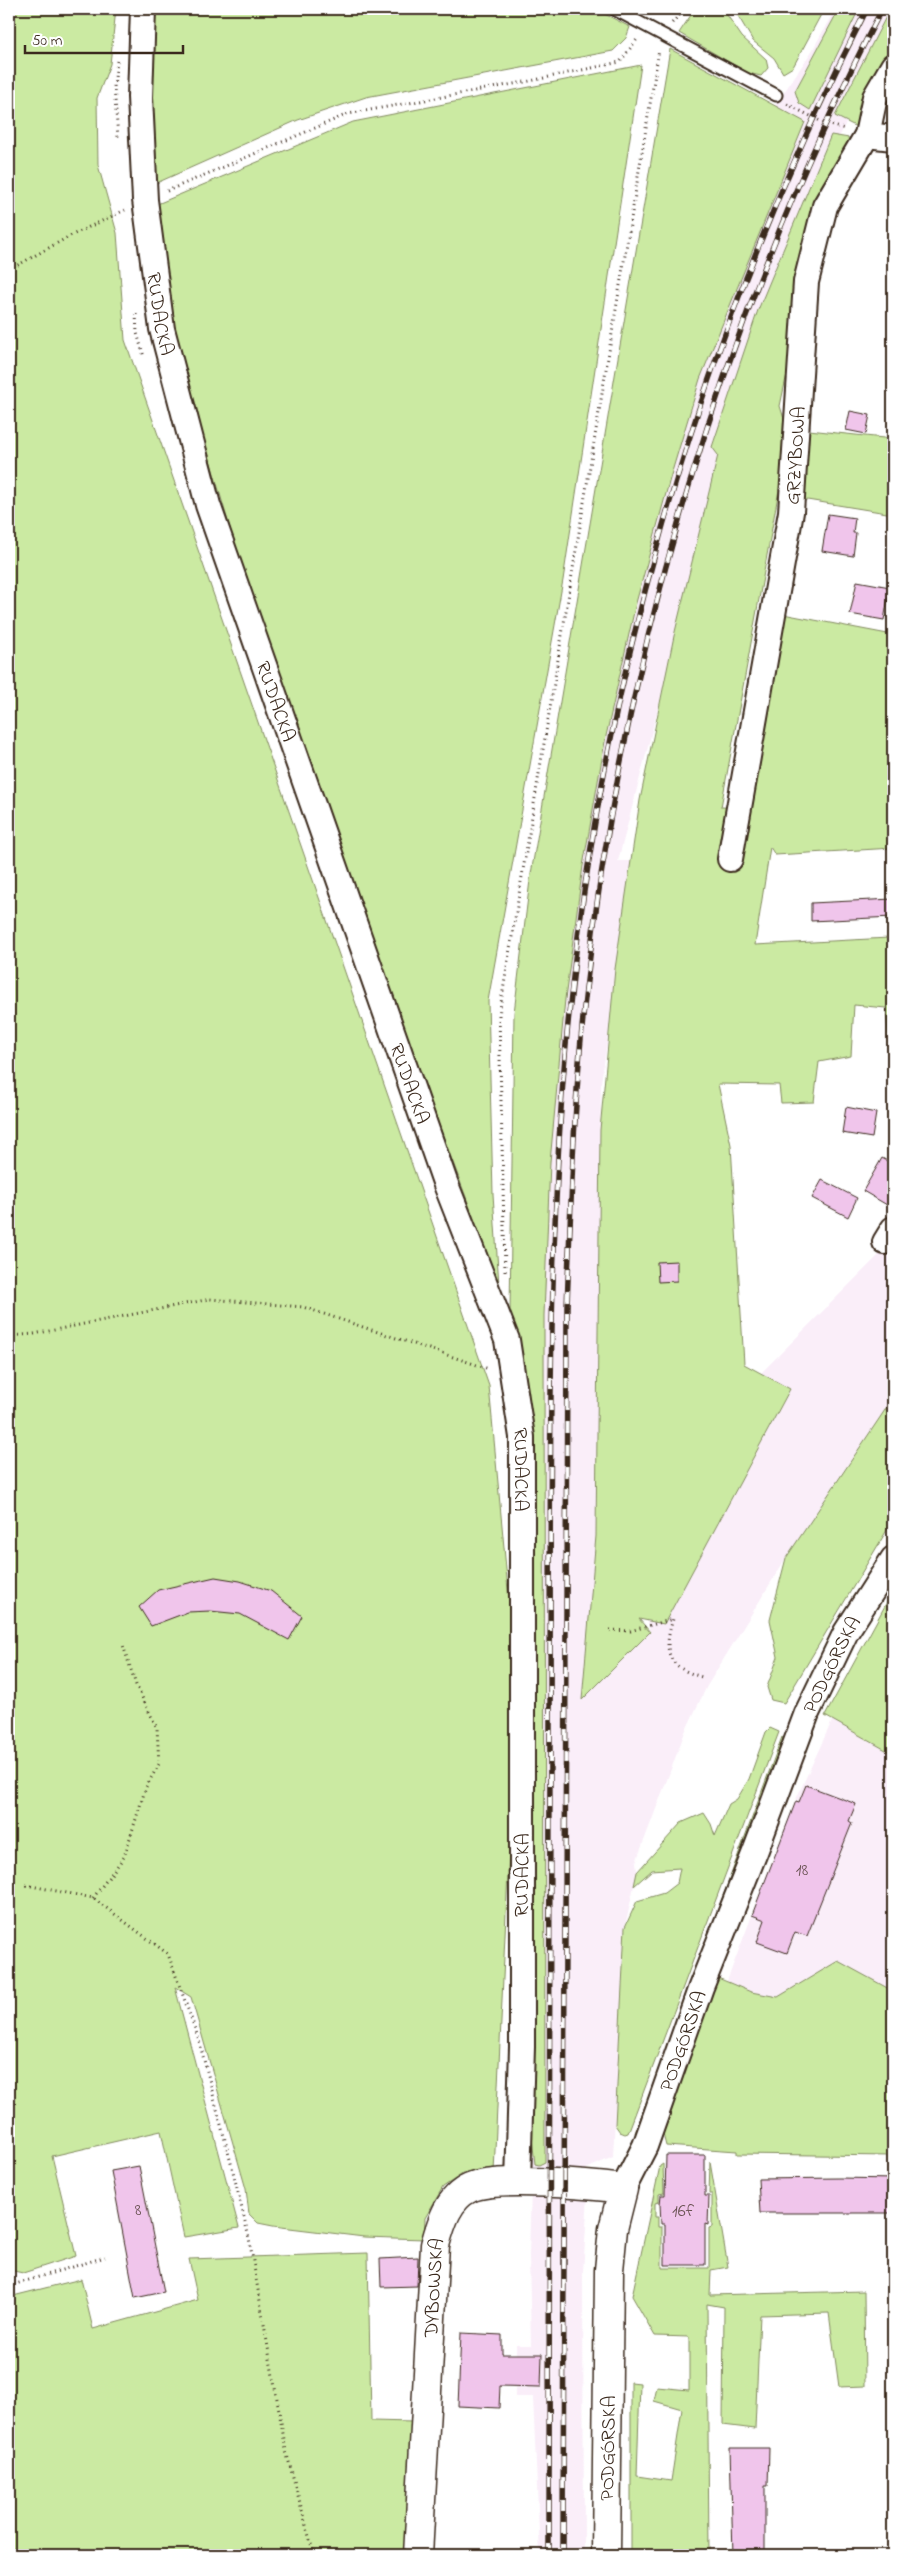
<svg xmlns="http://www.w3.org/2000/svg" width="902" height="2564" font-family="'Indie Flower',sans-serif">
  <rect width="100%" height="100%" fill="#fff"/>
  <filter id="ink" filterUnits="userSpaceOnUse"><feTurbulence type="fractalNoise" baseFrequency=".02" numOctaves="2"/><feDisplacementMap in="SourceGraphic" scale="10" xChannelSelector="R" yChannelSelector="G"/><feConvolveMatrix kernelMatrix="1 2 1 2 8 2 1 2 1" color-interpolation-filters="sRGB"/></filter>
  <g filter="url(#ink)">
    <path fill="#faeef9" d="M835 9H893L883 46 821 175 730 434 618 861H636L601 1082 596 1536 583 1699 650 1632 640 1588 749 1385 878 1256 893 1237V1398L786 1558 707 1686 685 1732 636 1862 637 1872 625 1927 613 2157 586 2169 588 2196 583 2272 584 2555H540L533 2397H515L516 2345H531L529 2256 536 2017 541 1115 615 647 774 107 812 51Z
      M838 1708 893 1730V2051L724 1989 797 1797Z"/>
    <path fill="#cbeaa2" stroke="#838a60" d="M9 9H116L110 64 97 98 98 165 117 233 125 340 489 1386 514 1655 509 1849 494 2172 464 2173 443 2187 425 2218 424 2239 364 2237 273 2226 258 2223 249 2214 246 2189 191 1997 175 1987 239 2228 184 2237 161 2131 52 2156 76 2256 23 2273 9 2270Z
      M150 9H595L630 27 626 38 613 51 366 97 298 120 152 185Z
      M695 9H718L725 12 742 37 766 59 768 68 761 76 748 73 679 33Z
      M734 9H824L793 67 783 73 774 58 753 41Z
      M839 9H859L810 110 799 103 795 91Z
      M890 9H893V46L883 62 861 129 835 116Z
      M670 49 805 122 700 379 671 475 636 603 606 736 583 866 565 999 550 1162 544 1315 545 2162 539 2165 535 2164 531 2129 534 1441 510 1312 514 1013 530 880Z
      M641 65 563 580 488 1001 493 1194 499 1285 440 1128 237 552 179 354 155 205 353 122Z
      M831 135 855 139 797 327 780 406 789 435 721 807 747 808 783 614 893 635V848L775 855 770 847 755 945 889 938 893 965V1057L890 1058 886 1008 854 1005 851 1056 819 1062 814 1102 781 1103 779 1085 718 1084 731 1145 744 1364 790 1389 664 1624 639 1619 650 1632 582 1700 596 1536 600 1130 615 969 640 800 674 636 718 455 712 447 758 310Z
      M809 430 893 439V514L801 499Z
      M893 1398V1520L784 1703 771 1700 767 1687 778 1657 770 1620 786 1558Z
      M893 1591V1754L825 1716Z
      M770 1728 779 1732 628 2133 625 2134 620 2132 615 2125 625 1927 637 1901 664 1893 677 1883 680 1868 652 1870 634 1886 637 1872 681 1823 704 1813 711 1824 715 1836 729 1804 737 1799 749 1779 766 1732Z
      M782 1737 785 1742 640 2131 635 2133Z
      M838 1961 893 1991V2156L737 2154V2151L666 2146 660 2122 718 1978 751 1992 778 1997Z
      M710 2162 728 2267 711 2270 710 2295 864 2291 865 2386 839 2387 829 2313 760 2315 755 2429 723 2425 724 2307 707 2304 709 2555H631V2382L640 2383 637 2476 671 2481 682 2409 654 2401 657 2387 689 2390V2337L655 2336 632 2296 660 2166 663 2164 664 2193 659 2194V2202L655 2203V2217H658V2227H662V2268H709V2228L712 2227V2194H709Z
      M368 2253 371 2421 413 2422 405 2555H9V2297L81 2279 93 2329 198 2300 189 2259Z"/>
    <path fill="#f0c5eb" stroke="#3b2a1e" d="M850 411 870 415 866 434 846 430Z
      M828 514 855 518 853 533H856L853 556 822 551Z
      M857 581 890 587 884 620 850 614Z
      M893 899V917L811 921V903Z
      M846 1107 876 1113 872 1138 842 1133Z
      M882 1158 893 1164V1194L887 1205 863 1191Z
      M822 1180 857 1198 848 1217 812 1198Z
      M677 1261V1281L658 1282 657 1262Z
      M215 1577 240 1581 271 1591 302 1616 289 1640 240 1614 210 1611 188 1612 151 1626 139 1607 158 1590Z
      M806 1785 856 1804 849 1821 852 1823 807 1936 795 1932 787 1953 757 1942 765 1920 752 1915 796 1801 799 1802Z
      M666 2155H705V2196H709L708 2225 705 2224V2265H665V2224H661L660 2204 661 2195H665Z
      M139 2166 164 2292 135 2298 111 2171Z
      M840 2178 893 2179V2213H760L758 2179Z
      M418 2257 417 2286 381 2287 380 2259Z
      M461 2333 502 2335V2354H542L541 2387 500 2386 499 2408 458 2406Z
      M730 2448H769L768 2486H765V2555H733Z"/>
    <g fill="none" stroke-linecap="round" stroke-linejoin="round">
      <g stroke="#3b2a1e" stroke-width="15">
        <path id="lane" d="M614 9 776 95"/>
      </g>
      <g stroke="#3b2a1e" stroke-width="28">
        <g id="street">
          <path id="s1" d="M143 9 140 97 145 200 162 329 208 505 445 1182 507 1340 522 1437V2047L518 2182"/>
          <path d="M867 135 893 138"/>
          <path id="s2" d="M730 859 791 512 806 282 825 206 867 135 875 97 893 66"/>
          <path d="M885 1242 893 1229"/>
          <path id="s3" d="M623 2189 645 2146 701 1987 755 1852 807 1713 846 1632 893 1559"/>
        </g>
      </g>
      <g stroke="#3b2a1e" stroke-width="31">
        <g id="secondary">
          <path id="s4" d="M418 2555 435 2245C441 2223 448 2198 470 2188 495 2176 593 2185 623 2189L613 2229 609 2270 606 2555"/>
        </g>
      </g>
      <path stroke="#3b2a1e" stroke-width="3" stroke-dasharray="1 4" stroke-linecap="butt" d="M672 23 685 9
        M117 61 114 87 118 137
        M787 104 826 124 845 129
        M167 191 348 114 530 81 620 62 638 38
        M9 270 70 236 125 210
        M136 314 137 333 144 357
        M505 1271 499 1015 659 50
        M9 1336 34 1334 210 1299 303 1307 489 1369
        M889 1538 893 1531
        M610 1630 630 1631 673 1619C663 1651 666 1667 702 1677
        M26 1885 93 1898 168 1954 198 2037 231 2163 249 2238 286 2451 314 2555
        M93 1898 124 1857 146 1787 159 1764 157 1728 136 1685 123 1645
        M9 2286 105 2257"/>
      <use href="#lane" stroke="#fff" stroke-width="11"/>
      <use href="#street" stroke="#fff" stroke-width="24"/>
      <use href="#secondary" stroke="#fff" stroke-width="28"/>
      <g stroke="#3b2a1e" stroke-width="5.5">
        <path id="rail" d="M549 2555C549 2277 550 1999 550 1720 551 1507 547 1294 563 1081 591 710 697 339 867 9
          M563 2555 567 1307C571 1201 574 1095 586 989 624 649 724 313 882 9"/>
      </g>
      <use href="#rail" stroke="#fff" stroke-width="4" stroke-dasharray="11" stroke-linecap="butt"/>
    </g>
  </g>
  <g text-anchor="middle" stroke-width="5" stroke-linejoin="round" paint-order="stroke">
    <g font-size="18" fill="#685151">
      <text x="802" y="1875">18</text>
      <text x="138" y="2215">8</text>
      <text x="683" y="2216">16f</text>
    </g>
    <g font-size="20" fill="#3b2a1e" stroke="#fff">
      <text dy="7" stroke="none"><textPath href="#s1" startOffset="306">RUDACKA</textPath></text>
      <text dy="7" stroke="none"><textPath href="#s2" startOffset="409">GRZYBOWA</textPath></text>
      <text dy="7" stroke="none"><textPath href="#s1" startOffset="711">RUDACKA</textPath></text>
      <text dy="7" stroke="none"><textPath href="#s1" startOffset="1116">RUDACKA</textPath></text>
      <text dy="7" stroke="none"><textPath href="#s1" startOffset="1521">RUDACKA</textPath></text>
      <text dy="7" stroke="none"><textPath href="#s3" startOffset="565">PODGÓRSKA</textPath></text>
      <text transform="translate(521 1875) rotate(-89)" y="7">RUDACKA</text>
      <text dy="7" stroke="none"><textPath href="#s3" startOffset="160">PODGÓRSKA</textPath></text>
      <text dy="7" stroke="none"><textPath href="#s4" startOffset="268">DYBOWSKA</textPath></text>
      <text transform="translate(607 2448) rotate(-89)" y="7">PODGÓRSKA</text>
    </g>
  </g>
  <rect width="902" height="2564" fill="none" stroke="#fff" stroke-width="30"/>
  <rect x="15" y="15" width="872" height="2534" fill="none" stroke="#3b2a1e" stroke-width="2" filter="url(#ink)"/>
  <path d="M25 45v8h158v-8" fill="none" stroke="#3b2a1e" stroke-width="2.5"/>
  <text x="32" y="45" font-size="15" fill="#3b2a1e" stroke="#ffffff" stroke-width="4" paint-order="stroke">50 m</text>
</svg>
